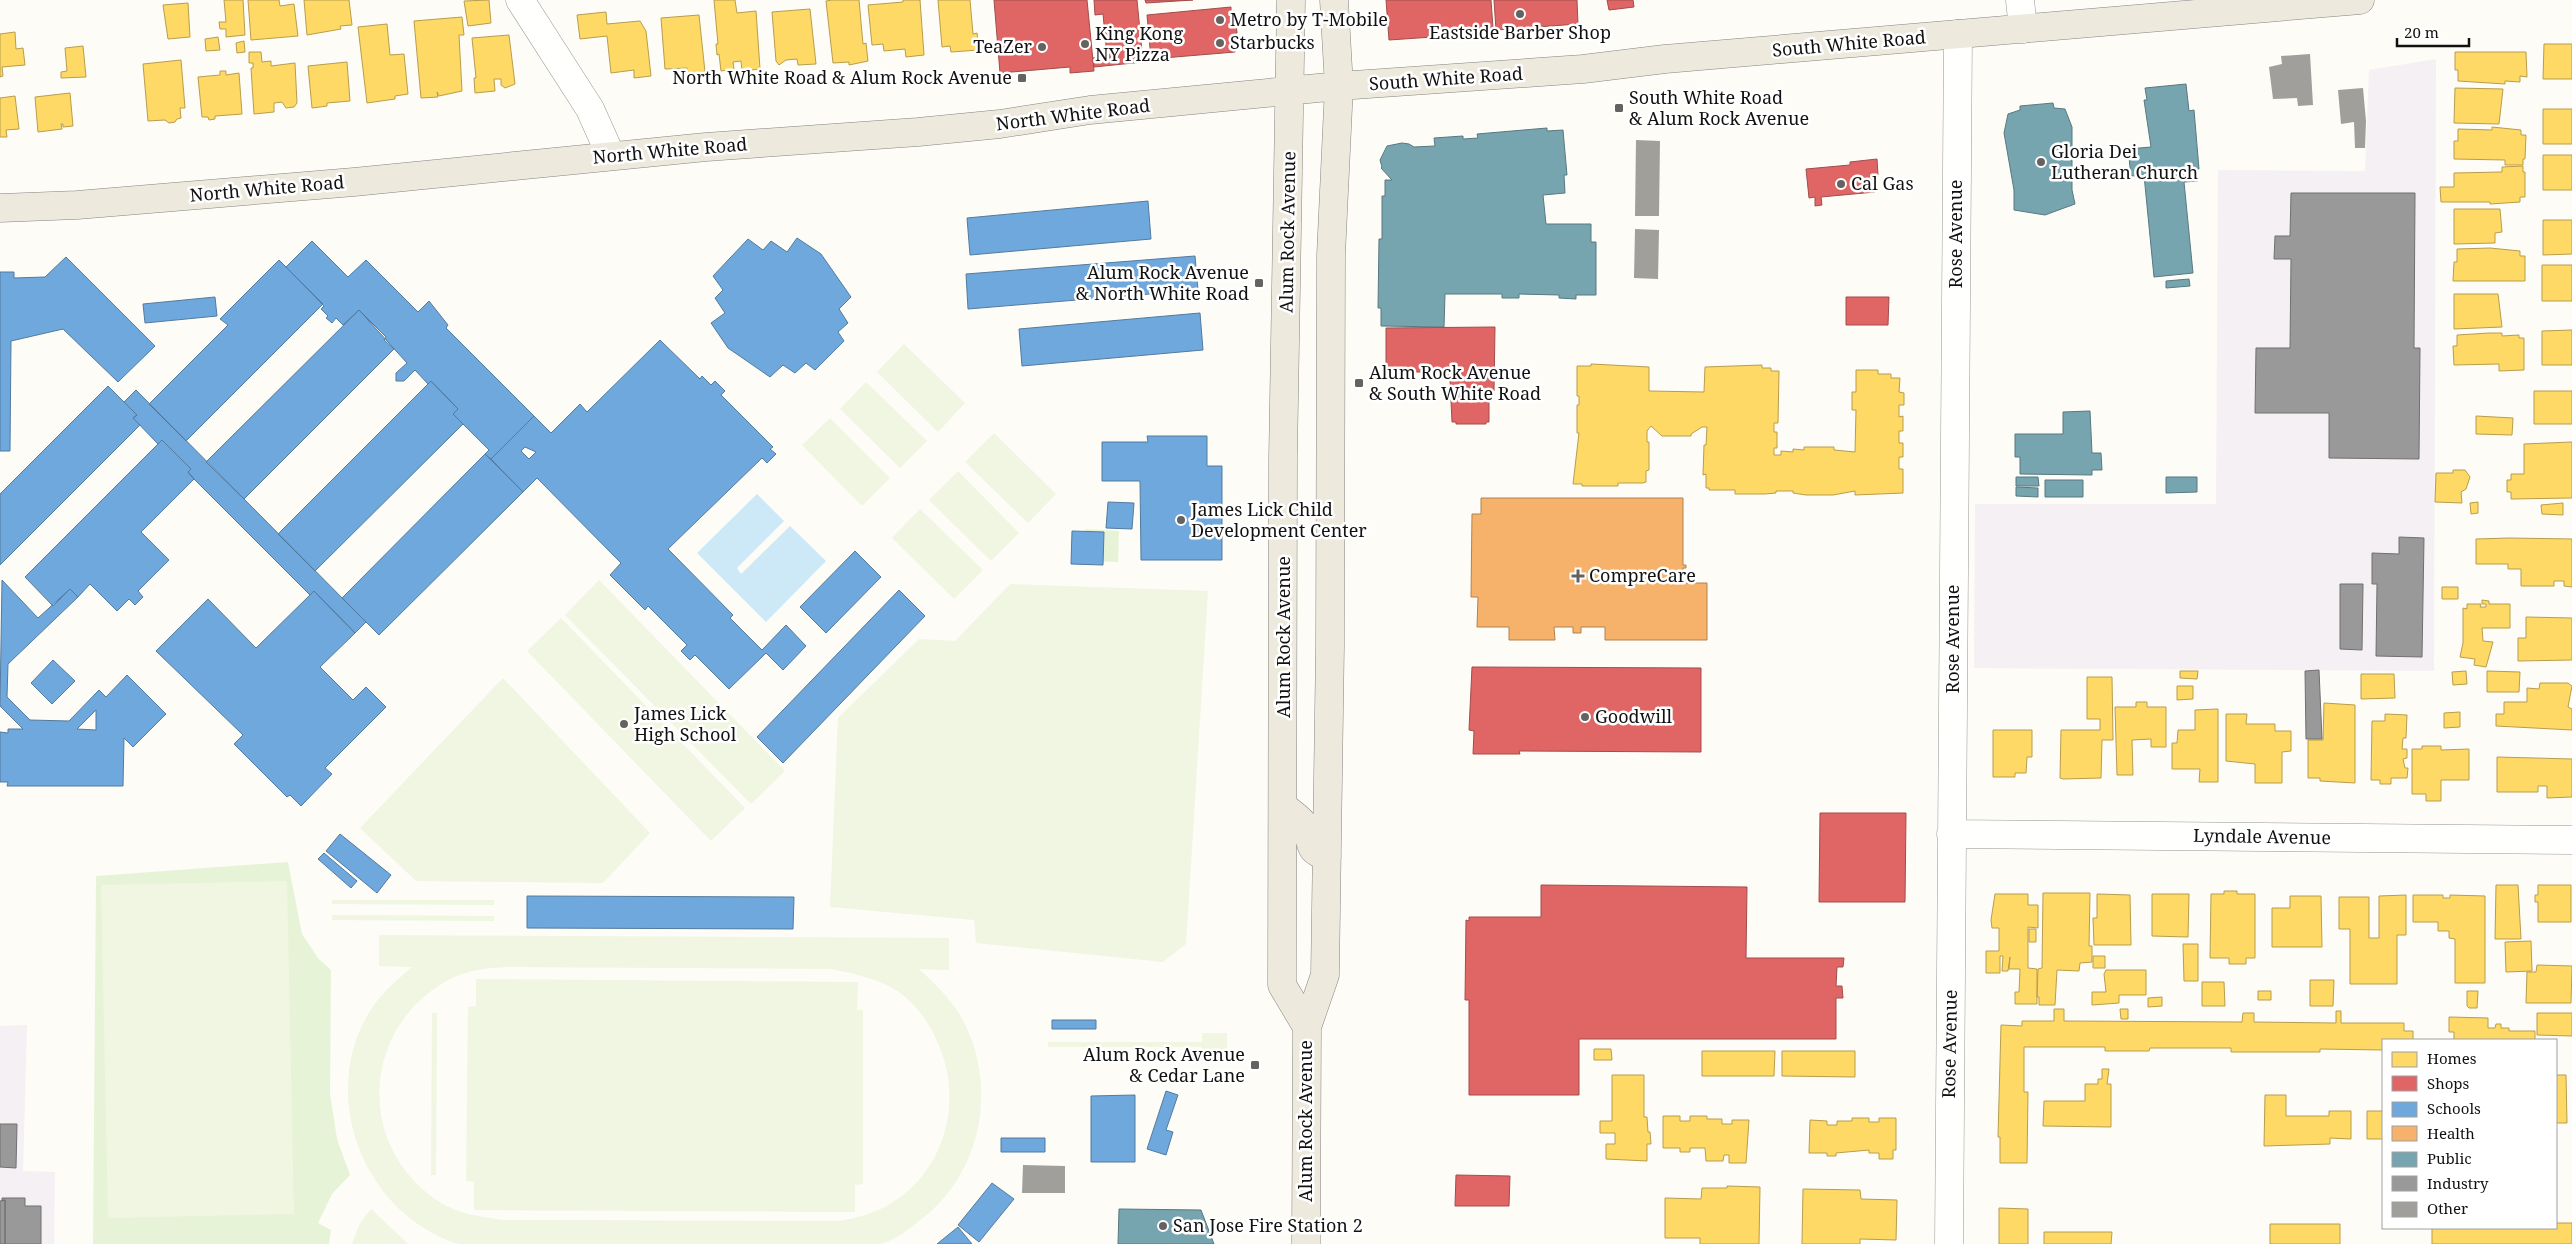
<svg xmlns="http://www.w3.org/2000/svg" width="2572" height="1244" font-family="'Noto Serif',serif">
  <rect width="100%" height="100%" fill="#fdfcf7"/>
  <path fill="#f5f0f3" d="M2436 59 2434 671 1974 668 1975 504H2216L2218 170 2365 171 2369 70Z
    M27 1025 23 1171 55 1172 54 1244H0V1026Z"/>
  <path fill="#e7f3d7" d="M1085 529 1119 531 1118 562 1083 561Z
    M288 862 302 934 318 958 331 970 330 1093 337 1139 350 1175 332 1194 318 1223 331 1230 329 1244H93L96 876Z"/>
  <path fill="#f0f6e1" fill-rule="evenodd" d="M904 344 965 403 938 432 877 372Z
    M866 382 927 441 900 468 840 409Z
    M830 418 890 478 862 506 802 445Z
    M994 433 1056 494 1028 523 965 462Z
    M958 471 1019 533 991 561 929 500Z
    M920 509 983 570 954 599 892 538Z
    M599 580 785 771 751 804 565 615Z
    M1010 584 1208 591 1186 944 1163 962 976 943 974 920 830 907 838 718 919 639 955 641Z
    M561 618 745 808 711 841 527 651Z
    M503 678 650 833 603 883 416 881 360 828Z
    M287 881 294 1214 108 1218 101 885Z
    M332 900H494V905L332 904Z
    M332 915 494 916V921L332 920Z
    M379 935 949 938V970L919 969C934 983 949 997 960 1015 997 1079 985 1164 929 1213 914 1225 900 1238 881 1244H459C362 1214 315 1090 374 1005 385 990 398 979 412 967L379 966ZM506 967 830 969C851 973 871 977 891 987 914 999 931 1025 940 1048 962 1103 945 1169 893 1202 877 1213 859 1217 840 1221L503 1220C481 1217 458 1214 438 1201 353 1144 362 1022 454 977 470 970 488 968 506 967Z
    M476 979 858 982 857 1010H863V1184L855 1185V1212L474 1210V1182L466 1181 468 1007 476 1006Z
    M432 1013H437L436 1175H431Z
    M1202 1033H1227V1055H1203L1202 1047H1048V1042H1202Z
    M371 1209 408 1244H352L360 1223Z"/>
  <path fill="#cde8f7" d="M757 494 784 521 737 568 741 574 790 526 826 561 766 622 697 553Z"/>
  <path fill="#ffd966" stroke="#b89d4c" d="M224 0H243L245 35 226 37V29H220L219 22H226Z
    M248 0H279L280 6 294 4 298 36 251 40Z
    M304 0H349L352 25 340 26 341 29 307 35Z
    M489 0 491 23 468 26 464 1Z
    M714 0H735L737 13 756 11 760 69 742 71 741 61 733 62 734 69 721 71 719 54 717 55 716 44H718Z
    M832 0H859L863 44 866 43 868 61 849 65V62L833 63 826 1Z
    M903 0H920L924 55 906 57 905 49 884 51 883 44 872 45 868 5 903 2Z
    M938 0H970L973 34 977 33 979 50 951 52 950 46 942 47Z
    M188 3 190 37 168 39 163 5Z
    M810 9 816 64 798 65 797 59 786 60 779 65 776 61 772 12Z
    M606 12 607 24 640 21 646 31 651 76 634 78V70L611 73 607 36 580 39 577 15Z
    M699 15 705 72 687 73V68L665 69 661 18Z
    M462 17 464 35H459L462 91 439 96 437 92 438 97 421 98 414 21Z
    M387 24 390 55 404 54 408 94 395 96V99L367 103 358 27Z
    M15 32 16 49 23 48 25 65 2 67 3 76 0 77V34Z
    M509 35 515 84 505 88 501 85V79H494L495 91 475 93 474 78H476L472 38Z
    M218 37 220 50 206 51 205 39Z
    M244 41 245 52 237 53 236 43Z
    M2544 44H2572V79H2543Z
    M83 46 86 77 61 78V72L67 71 65 48Z
    M249 52H261L262 62 271 61V66L295 63 297 103 294 107 286 108 282 102 274 103V112L254 114 251 68H253V63H249Z
    M2455 52H2526L2527 77 2520 76V82L2505 81V84L2458 81V70H2455Z
    M181 60 185 108H180L181 118 177 119 175 122 169 123 165 120 148 121 143 64Z
    M347 62 350 101 327 103V106L312 108 308 66Z
    M220 71H226V75L239 73 242 114 215 116V119L209 120 208 117H202L198 77 220 75Z
    M2455 88 2503 89 2499 124 2454 123Z
    M70 93 73 126 63 127V124H61L62 129 38 132 35 97Z
    M15 96 19 129 6 130 7 137H0V98Z
    M2543 109H2572V144H2543Z
    M2492 127 2521 130V135H2526L2525 159H2523V165H2505V160L2454 159V141H2458V129L2492 130Z
    M2543 155H2572V190H2543Z
    M2523 166V172H2525V197H2520V202L2490 204V202H2441L2440 187H2454V173L2502 172V167Z
    M2454 209H2500L2502 232 2495 233V243L2454 244Z
    M2543 220H2572V254L2543 255Z
    M2490 248 2520 251V256H2525V281H2453L2454 262H2457V249Z
    M2542 265H2572V301H2542Z
    M2454 294H2498L2502 327 2454 329Z
    M2572 330V365H2542V331Z
    M2489 333H2502V336L2519 335V338H2524V370L2499 371V364L2454 365 2453 346H2457V335Z
    M1591 364 1649 367V391L1704 392 1705 367 1762 365V368H1771V371H1779L1778 423H1774V432H1777V448H1774V455H1781V451L1793 452V449L1804 450V447H1834V450L1855 452 1856 410H1852V392H1856V370H1878V374H1891V378H1900L1899 392 1904 393V405H1899V417L1903 416V431H1899V443H1903V457H1899V469H1903V493L1855 495V491L1833 495H1806L1793 493V491H1776V493L1765 494H1735V490H1709V488H1706V474L1703 475 1704 445H1706L1707 427H1702L1691 434V436H1662L1651 426 1647 431V442H1649V470L1646 471V482L1643 483H1618V486H1582V484H1573L1579 433H1577V405H1579V396H1577V366H1591Z
    M2534 391H2572V424H2534Z
    M2476 416 2513 418 2512 435 2476 434Z
    M2572 442V498L2511 499V492H2507V480H2511V474H2524V444Z
    M2453 470H2465L2470 477 2466 489 2461 492 2462 503 2435 502 2436 473H2453Z
    M2478 502V513L2471 514 2470 503Z
    M2563 503V515L2542 514 2541 505Z
    M2509 538 2572 539V587L2564 586V581H2554V586H2521V569H2508V564H2476V539Z
    M2442 587H2458V599H2442Z
    M2482 600 2489 601V604H2510V628H2482L2483 641 2493 642 2486 667 2474 665 2475 659 2460 657 2463 643V608L2467 609V604H2481L2480 607H2486V604H2482Z
    M2526 617 2572 618V660L2518 661V638H2526Z
    M2180 671H2198L2197 679 2180 678Z
    M2466 671 2467 684 2453 685 2452 672Z
    M2487 671 2520 672 2519 692H2487Z
    M2361 674H2394L2395 698 2361 699Z
    M2087 677H2112L2113 740H2102L2101 778 2063 779 2060 778 2061 730H2100V719H2087Z
    M2540 683H2568L2572 686 2568 707 2572 709V730L2496 726V714H2504V702H2527V688L2539 689Z
    M2177 686H2193V699L2177 700Z
    M2136 702H2147V707H2166V747H2151V739L2132 740 2133 775H2117L2115 707H2136Z
    M2324 703 2355 705V783L2320 781V778H2308V740H2323Z
    M2218 709V782H2199L2200 769H2172V743H2177L2178 730H2195V710Z
    M2460 712V727L2444 728V713Z
    M2226 714H2247L2246 724H2275V731H2291V751L2282 752V783H2255V764L2226 761Z
    M2385 714 2407 715 2406 738H2403L2402 749H2407V758L2403 759 2405 768H2408L2407 778H2391V784H2380V780H2371L2372 721H2385Z
    M1993 730H2032V757H2027L2026 773H2015V777H1993Z
    M2422 746H2441V750L2469 749V780H2441V801H2426V794H2412V749H2422Z
    M2497 757 2572 759V797L2547 798V786H2538V792H2497Z
    M2496 885H2518L2521 939H2495Z
    M2538 885H2571V922H2538V902H2535V895H2538Z
    M2224 891H2237V894H2255V958H2246V964H2229V958H2210L2211 894H2224Z
    M2043 893H2090L2089 946H2092V962L2080 963 2079 971 2057 970 2055 1005H2039V997H2037L2038 969 2042 968Z
    M1995 894H2028V905H2038V928L2028 927V968L2037 969V1004H2015V992H2019L2020 969H2009L2010 957 2008 971H2002L2003 956H2000V973H1986V951H1999V928H1992L1991 920Z
    M2097 894 2130 895 2131 945H2094L2093 918H2097Z
    M2152 894H2189L2188 937 2152 936Z
    M2406 895V935H2397V984H2350V929H2339V897H2369V938H2379V896Z
    M2413 895H2443V898H2450V895L2485 896V983H2455V939L2449 938V931H2438V922H2413Z
    M2290 896H2321L2322 947H2272V908H2290Z
    M2029 929H2036V942H2029Z
    M2531 941 2532 971 2506 972 2505 942Z
    M2183 944H2198V981H2184Z
    M2093 956H2105V968H2093Z
    M2537 965 2572 966 2571 1003H2526L2527 972H2536Z
    M2106 970H2146V995H2119V1003L2092 1005V992H2106L2104 974Z
    M2310 980H2334L2333 1006H2310Z
    M2202 982H2224L2225 1006H2202Z
    M2258 991H2271V1000H2258Z
    M2467 991H2478L2477 1008H2469L2467 1006Z
    M2162 997V1006L2148 1007V998Z
    M2054 1009H2064V1021L2242 1022 2243 1013H2254V1022L2336 1023V1011H2341V1023H2404V1031H2413V1040H2383V1050L2320 1049V1052H2231V1048H2150L2149 1051H2105V1047H2024V1092H2028L2027 1163H2000V1137H1998L2001 1025 2022 1026V1021H2054Z
    M2120 1009H2128V1019H2121Z
    M2537 1013H2572V1036L2537 1035Z
    M2449 1017 2488 1018V1028H2495L2496 1024H2501V1028H2509V1031H2535V1040H2454V1032H2449Z
    M1594 1049H1611L1612 1060H1594Z
    M1702 1051H1775L1774 1076H1702Z
    M1782 1051H1855V1077L1782 1076Z
    M2102 1069H2109L2107 1084H2111V1127L2043 1126 2044 1101H2085V1084H2098V1079H2102Z
    M1612 1075H1644V1117H1647L1648 1132H1650L1651 1144H1647V1161L1606 1159V1144H1615V1133H1600V1121H1612Z
    M2556 1075H2566L2567 1123H2556Z
    M2265 1095H2286V1116H2329V1111H2351V1139L2330 1138V1144L2264 1146Z
    M2367 1111H2383V1139H2367Z
    M1663 1116H1680V1121H1690V1116H1707V1119H1722V1124H1732V1120H1749L1746 1163H1729V1155H1724L1723 1161H1706L1705 1148H1690V1152H1680V1148H1663Z
    M1852 1118H1869V1122H1879V1118H1896V1150H1893V1159H1879V1153H1869V1150L1836 1153V1156H1827V1153H1809L1810 1120 1827 1121V1125H1837V1121H1852Z
    M1727 1186 1760 1187 1759 1244H1700V1238H1665V1198L1701 1199 1702 1188H1727Z
    M1803 1189 1860 1190 1861 1199 1897 1200 1896 1240 1860 1239V1244H1802Z
    M1999 1208 2028 1209V1244H1999Z
    M2556 1223H2572V1244H2432V1228H2556Z
    M2270 1224H2340V1244H2270Z
    M2044 1232H2112L2111 1244H2044Z"/>
  <path fill="#e06666" stroke="#a24c4c" d="M994 0H1087L1094 71 1070 73V67L1000 73Z
    M1094 0H1137L1143 62 1094 67 1093 58 1107 56 1103 14 1095 15Z
    M1145 0H1193L1146 3Z
    M1386 0H1491L1493 28H1490L1491 33 1389 40Z
    M1494 0H1577L1578 24 1496 30Z
    M1607 0H1633L1634 7 1609 10Z
    M1231 7V12L1235 11 1237 33 1233 34 1235 52 1151 59 1147 15Z
    M1877 159 1878 175H1874L1875 192 1821 197 1822 205 1815 206V197L1809 198 1806 169 1850 165V162Z
    M1846 297H1889L1888 325H1846Z
    M1495 327 1494 391H1485V400H1489V422H1486V424H1456V422H1452L1450 380 1443 372H1391V367H1386V328Z
    M1472 667 1701 668V752L1519 751 1520 754H1473L1474 731 1469 730Z
    M1820 813H1906L1905 902H1819Z
    M1541 885 1747 887 1746 958H1844L1843 967H1837L1836 986H1842L1843 998H1836V1039H1579V1095H1469V1000H1465L1466 920 1469 921V917H1541Z
    M1456 1175 1510 1176 1509 1206H1455Z"/>
  <path fill="#6fa8dc" stroke="#537b9f" fill-rule="evenodd" d="M1148 201 1151 239 970 255 967 218Z
    M797 238 821 254 851 297 839 309 848 323 838 332 844 341 815 370 806 363 795 373 783 365 770 377 728 348 711 323 725 313 715 298 723 290 713 276 748 239 763 250 771 241 787 252Z
    M312 241 348 277 366 260 418 312 429 301 448 325 446 328 534 416 491 459 485 454 489 450 453 414 458 409 431 381 428 384 415 370 404 381H396V373L407 363 359 310 343 325 336 318 332 323 326 318 328 316 321 309 324 306 286 267Z
    M1195 256 1198 290 968 309 966 274Z
    M66 257 155 346 118 382 63 329 11 341 10 451H0V272H14V278L45 277Z
    M279 260 323 304 186 441 149 404 228 325 220 319Z
    M215 297 217 316 145 323 143 304Z
    M359 310 386 337 384 340 394 349 244 499 206 462Z
    M1200 313 1203 350 1022 366 1019 329Z
    M660 340 700 379 702 376 711 385 715 381 725 391 721 395 773 447 770 449 776 454 767 463 762 458 668 549 733 615 730 618 762 650 786 625 806 646 783 670 766 653 729 689 695 655 690 660 681 651 687 645 648 606 645 610 610 575 621 563 537 478 523 492 491 459 534 416 551 433 580 404 587 412ZM525 447 536 452 529 459 521 451Z
    M431 381 458 409 453 414 463 424 315 571 278 534Z
    M108 386 137 415 133 418 140 425 0 565V494Z
    M136 390 366 622 355 633 314 591 310 595 194 479 188 472 191 469 162 440 158 444 133 418 137 415 124 402Z
    M1147 436H1207V466H1222V560H1141L1140 481H1102V442H1148Z
    M162 440 191 469 188 472 194 479 141 532 169 560 138 591 143 597 135 605 129 599 117 611 90 584 78 597 70 589 53 606 25 577Z
    M485 454 523 492 379 635 342 598Z
    M1108 502 1134 503 1132 529 1106 528Z
    M1072 531 1104 532 1103 565 1071 564Z
    M855 551 881 577 826 633 800 607Z
    M2 580 38 618 70 589 78 597 8 664 7 697 30 720 69 721 99 690 106 697 127 675 166 714 133 747 124 738 123 786H7L8 782H0V732L8 733V729H23L0 706ZM96 710V730L77 729Z
    M899 590 925 616 783 763 757 737Z
    M314 591 355 633 320 667 353 700 366 687 386 707 325 768 332 774 301 806 290 795 287 797 234 744 243 735 156 651 208 599 256 648Z
    M53 660 75 681 52 704 31 683Z
    M340 834 391 875 377 893 326 851Z
    M324 853 357 881 351 888 318 859Z
    M527 896 794 897 793 929 527 928Z
    M1052 1020H1096V1029H1052Z
    M1166 1091 1178 1095 1166 1130 1173 1132 1166 1155 1147 1149Z
    M1135 1095V1162H1091V1096Z
    M1001 1138H1045V1152H1001Z
    M992 1183 1014 1199 979 1242 958 1225Z
    M958 1227 972 1244H937Z"/>
  <path fill="#f6b26b" stroke="#b18250" d="M1481 498H1683V565H1686V568H1683V583H1707V640H1605V627H1581V633H1573V627H1554L1555 640H1509V627H1477L1478 597H1471L1472 514H1481Z"/>
  <path fill="#76a5af" stroke="#587980" d="M2186 84 2189 111 2194 110 2199 169H2196L2198 181 2184 182 2193 273 2154 277 2144 175 2131 176 2128 149 2151 147 2144 100H2147L2145 88Z
    M2053 103 2054 108 2065 109 2072 127V190L2075 204 2045 215 2014 210V190L2004 133 2008 114 2020 110V106Z
    M1547 128V131L1563 130 1567 175H1564L1565 193 1543 195 1546 224H1591V242H1596V295H1576V299L1559 298V295L1519 294V298H1502V294H1445L1444 327 1381 326V308H1378L1379 239H1382V196H1385V180H1392L1381 168 1382 167 1380 160 1387 146 1402 143 1409 144 1414 147 1435 146 1434 138 1463 136V139L1478 138 1477 134Z
    M2189 279 2190 286 2166 288V281Z
    M2090 411 2092 453H2101L2102 470H2092V475L2020 474V457H2015V434H2063V412Z
    M2016 477H2038L2039 486H2016Z
    M2166 477H2197V492L2166 493Z
    M2045 480H2083V497H2045Z
    M2016 487 2038 488V497L2016 496Z
    M1119 1209 1201 1210 1214 1244H1118Z"/>
  <path fill="#999" stroke="#707070" d="M2291 193H2415L2414 348H2420L2419 459 2329 458V413H2255L2256 348H2290L2291 259H2274L2275 236H2290Z
    M2399 537 2424 538 2422 657 2376 656 2377 584H2372V553L2399 554Z
    M2340 584H2363L2362 650 2340 649Z
    M2319 670 2322 739H2306L2305 671Z
    M0 1124H17L16 1168 0 1167Z
    M2 1198H25V1206H41V1244H5V1200L2 1201Z
    M5 1200V1244H0V1201Z"/>
  <path fill="#a19f9c" d="M2310 54 2313 105 2298 106 2297 98 2273 99 2269 67 2282 64 2281 56Z
    M2363 88 2366 121 2365 148H2355L2354 122 2341 124 2338 90Z
    M1636 140 1660 141 1659 216H1635Z
    M1635 229 1659 230 1658 279 1634 278Z
    M1023 1165 1065 1166V1193H1022Z"/>
  <g fill="none" stroke-linecap="round" stroke-linejoin="round">
    <g stroke="#979795" stroke-width="29">
      <path id="minor" d="M520 0 590 109 611 156
        M2020 0 2023 29
        M1951 834 2572 840
        M1949 1244 1958 34"/>
    </g>
    <g stroke="#858482" stroke-width="29">
      <path id="major" d="M1291 0 1283 458 1282 985 1307 1027
        M0 208 77 205 354 182 706 147 918 132 1000 124 1090 110 1339 86 1583 69 1665 59 2360 0
        M1284 807C1290 812 1301 819 1305 826 1314 841 1305 851 1327 856
        M1306 1244 1307 1027 1325 975 1330 646 1331 255 1339 86 1334 0"/>
    </g>
    <use href="#minor" stroke="#fffffe" stroke-width="28"/>
    <use href="#major" stroke="#ede9dc" stroke-width="28"/>
  </g>
  <g fill="#646362" stroke="#fff" stroke-width="2">
    <circle cx="1520" cy="14" r="5"/>
    <circle cx="1220" cy="20" r="5"/>
    <circle cx="1220" cy="43" r="5"/>
    <circle cx="1085" cy="44" r="5"/>
    <circle cx="1042" cy="47" r="5"/>
    <rect x="1017" y="73" width="10" height="10" rx="2.5"/>
    <rect x="1614" y="103" width="10" height="10" rx="2.5"/>
    <circle cx="2041" cy="162" r="5"/>
    <circle cx="1841" cy="184" r="5"/>
    <rect x="1254" y="278" width="10" height="10" rx="2.5"/>
    <rect x="1354" y="378" width="10" height="10" rx="2.5"/>
    <circle cx="1181" cy="520" r="5"/>
    <path d="M1575.5 568.5h5v5h5v5h-5v5h-5v-5h-5v-5h5z"/>
    <circle cx="1585" cy="717" r="5"/>
    <circle cx="624" cy="724" r="5"/>
    <rect x="1250" y="1060" width="10" height="10" rx="2.5"/>
    <circle cx="1163" cy="1226" r="5"/>
  </g>
  <g text-anchor="middle" stroke-width="5" stroke-linejoin="round" paint-order="stroke">
    <g font-size="18" fill="#111" stroke="#fff" text-anchor="start">
      <text x="1230" y="26">Metro by T-Mobile</text>
      <text x="1520" y="39" text-anchor="middle">Eastside Barber Shop</text>
      <text x="1095" y="40">King Kong<tspan x="1095" dy="21">NY Pizza</tspan></text>
      <text x="1230" y="49">Starbucks</text>
      <text x="1032" y="53" text-anchor="end">TeaZer</text>
      <text x="1012" y="84" text-anchor="end">North White Road &amp; Alum Rock Avenue</text>
      <text x="1629" y="104">South White Road<tspan x="1629" dy="21">&amp; Alum Rock Avenue</tspan></text>
      <text x="2051" y="158">Gloria Dei<tspan x="2051" dy="21">Lutheran Church</tspan></text>
      <text x="1851" y="190">Cal Gas</text>
      <text x="1249" y="279" text-anchor="end">Alum Rock Avenue<tspan x="1249" dy="21">&amp; North White Road</tspan></text>
      <text x="1369" y="379">Alum Rock Avenue<tspan x="1369" dy="21">&amp; South White Road</tspan></text>
      <text x="1191" y="516">James Lick Child<tspan x="1191" dy="21">Development Center</tspan></text>
      <text x="1589" y="582">CompreCare</text>
      <text x="634" y="720">James Lick<tspan x="634" dy="21">High School</tspan></text>
      <text x="1595" y="723">Goodwill</text>
      <text x="1245" y="1061" text-anchor="end">Alum Rock Avenue<tspan x="1245" dy="21">&amp; Cedar Lane</tspan></text>
      <text x="1173" y="1232">San Jose Fire Station 2</text>
    </g>
    <g font-size="18" fill="#111" stroke="#fff">
      <text transform="translate(1849 44) rotate(-5)" y="6">South White Road</text>
      <text transform="translate(1446 79) rotate(-4)" y="6">South White Road</text>
      <text transform="translate(1073 115) rotate(-7)" y="6">North White Road</text>
      <text transform="translate(670 151) rotate(-5)" y="6">North White Road</text>
      <text transform="translate(267 189) rotate(-5)" y="6">North White Road</text>
      <text transform="translate(1288 232) rotate(-89)" y="6">Alum Rock Avenue</text>
      <text transform="translate(1956 234) rotate(-90)" y="6">Rose Avenue</text>
      <text transform="translate(1284 637) rotate(-90)" y="6">Alum Rock Avenue</text>
      <text transform="translate(1953 639) rotate(-90)" y="6">Rose Avenue</text>
      <text transform="translate(2262 837) rotate(1)" y="6">Lyndale Avenue</text>
      <text transform="translate(1950 1044) rotate(-89)" y="6">Rose Avenue</text>
      <text transform="translate(1306 1121) rotate(-90)" y="6">Alum Rock Avenue</text>
    </g>
  </g>
  <rect x="2382" y="1039" width="175" height="190" fill="#ffffff" stroke="#a0a0a0"/>
  <rect x="2392" y="1052" width="25" height="15" fill="#ffd966" stroke="#a0a0a0"/>
  <text x="2427" y="1064" font-size="15" fill="#111111">Homes</text>
  <rect x="2392" y="1076" width="25" height="15" fill="#e06666" stroke="#a0a0a0"/>
  <text x="2427" y="1089" font-size="15" fill="#111111">Shops</text>
  <rect x="2392" y="1102" width="25" height="15" fill="#6fa8dc" stroke="#a0a0a0"/>
  <text x="2427" y="1114" font-size="15" fill="#111111">Schools</text>
  <rect x="2392" y="1126" width="25" height="15" fill="#f6b26b" stroke="#a0a0a0"/>
  <text x="2427" y="1139" font-size="15" fill="#111111">Health</text>
  <rect x="2392" y="1152" width="25" height="15" fill="#76a5af" stroke="#a0a0a0"/>
  <text x="2427" y="1164" font-size="15" fill="#111111">Public</text>
  <rect x="2392" y="1176" width="25" height="15" fill="#999999" stroke="#a0a0a0"/>
  <text x="2427" y="1189" font-size="15" fill="#111111">Industry</text>
  <rect x="2392" y="1202" width="25" height="15" fill="#a19f9c" stroke="#a0a0a0"/>
  <text x="2427" y="1214" font-size="15" fill="#111111">Other</text>
  <path d="M2397 38v8h72v-8" fill="none" stroke="#111111" stroke-width="2.5"/>
  <text x="2404" y="38" font-size="15" fill="#111111" stroke="#ffffff" stroke-width="4" paint-order="stroke">20 m</text>
</svg>
